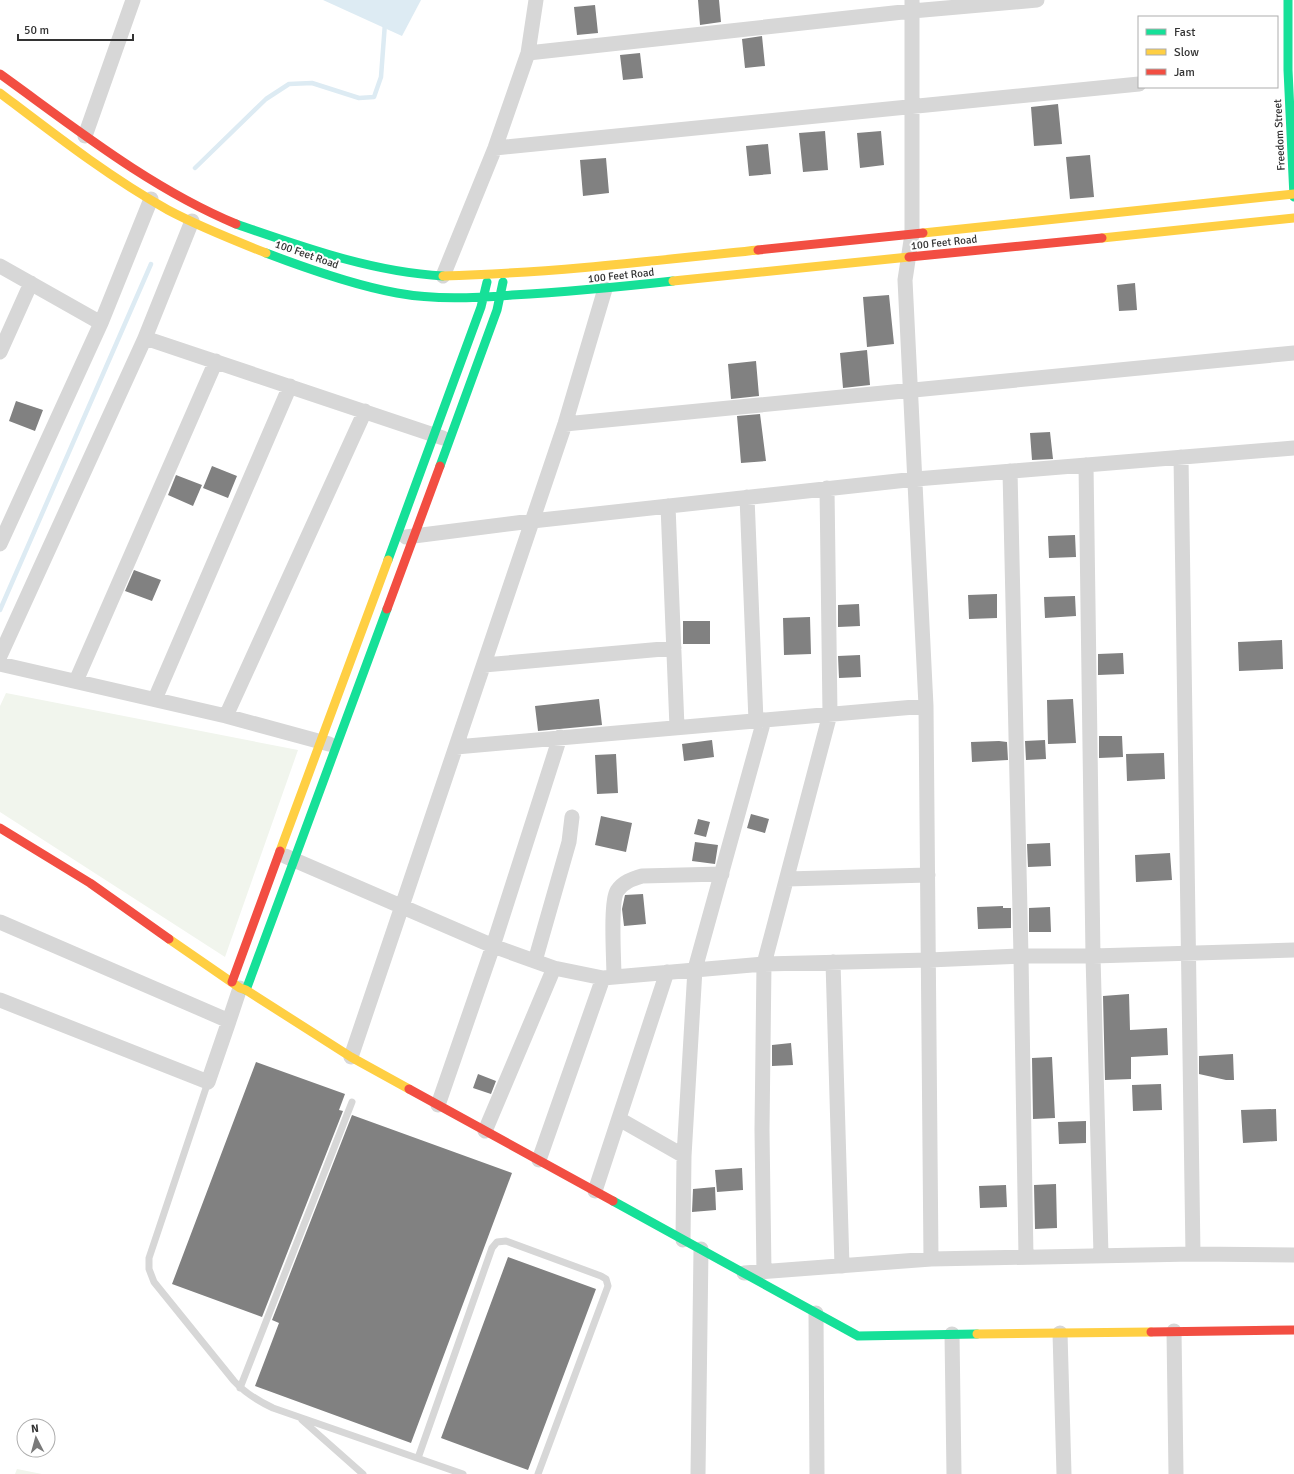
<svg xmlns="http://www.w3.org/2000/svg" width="1294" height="1474" font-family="Signika,sans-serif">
  <rect width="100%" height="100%" fill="#fff"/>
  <path fill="#f1f5ed" d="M6 693 298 750 225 957 0 812V706Z
    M17 1469 42 1474H15Z"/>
  <path fill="#ddebf3" d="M323 0H421L402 36Z"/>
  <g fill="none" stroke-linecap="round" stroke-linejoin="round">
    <path stroke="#ddebf3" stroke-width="4.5" d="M195 168 266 99 289 84 312 83 359 98 374 97 381 77 385 23
      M0 610 151 264"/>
  </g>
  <path fill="#818181" d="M698 0H719L721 22 700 25Z
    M595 5 598 33 577 35 574 7Z
    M762 36 765 66 745 68 742 39Z
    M640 53 643 78 623 80 620 55Z
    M1058 104 1062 144 1034 146 1031 107Z
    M825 131 828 170 803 172 799 133Z
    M881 131 884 165 860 168 857 133Z
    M768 144 771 174 749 176 746 146Z
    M1090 155 1094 197 1070 199 1066 157Z
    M606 158 609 193 583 196 580 160Z
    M1135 283 1137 310 1119 311 1117 285Z
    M889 295 894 344 867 347 863 297Z
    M867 350 870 385 843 388 840 353Z
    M756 361 759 396 731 399 728 364Z
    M16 401 43 410 35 431 9 421Z
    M760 414 766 461 741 463 737 416Z
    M1050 432 1053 459 1032 460 1030 433Z
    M212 466 237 476 228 498 203 488Z
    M176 475 202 485 193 506 168 495Z
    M1075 535 1076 557 1049 558 1048 536Z
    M134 570 161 580 152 601 125 591Z
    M997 594V618L969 619 968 595Z
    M1075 596 1076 616 1045 618 1044 597Z
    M859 604 860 626 838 627V605Z
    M810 617 811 654 784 655 783 618Z
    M683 621H710V644H683Z
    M1282 640 1283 669 1239 671 1238 642Z
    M1123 653 1124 674 1098 675V654Z
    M860 655 861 677 839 678 838 656Z
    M599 699 602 725 538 731 535 706Z
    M1073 699 1076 743 1048 744 1047 700Z
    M1099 736H1122L1123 757 1099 758Z
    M712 740 714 757 684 761 682 744Z
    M1045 740 1046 759 1026 760 1025 741Z
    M999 741 1007 742 1008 760 972 762 971 742Z
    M1164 753 1165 779 1127 781 1126 754Z
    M616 754 618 793 597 794 595 755Z
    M751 814 769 819 765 833 747 828Z
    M601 816 632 823 626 852 595 845Z
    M698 819 710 822 706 837 694 834Z
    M695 842 718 845 715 864 692 861Z
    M1050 843 1051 866 1028 867 1027 844Z
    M1170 853 1172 880 1136 882 1135 855Z
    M643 894 646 924 624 926 622 909 625 895Z
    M1003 906V908H1011V928L978 929 977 907Z
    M1050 907 1051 932H1029V908Z
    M1129 994 1130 1030 1167 1028 1168 1055 1131 1057V1079L1105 1080 1103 996Z
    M791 1043 793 1065 772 1066V1045Z
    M1233 1054 1234 1080H1226L1199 1074V1056Z
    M1052 1057 1055 1118 1033 1119 1032 1058Z
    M256 1062 345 1094 339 1110 343 1111 262 1317 172 1284Z
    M478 1074 496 1081 491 1094 473 1088Z
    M1161 1084 1162 1110 1133 1111 1132 1085Z
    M1276 1109 1277 1141 1243 1143 1241 1110Z
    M352 1115 512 1173 411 1443 255 1386 279 1323 272 1320Z
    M1086 1121V1143L1059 1144 1058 1122Z
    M742 1168 743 1190 717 1192 715 1170Z
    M1056 1184 1057 1228 1035 1229 1034 1185Z
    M1006 1185 1007 1207 980 1208 979 1186Z
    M715 1187 716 1210 692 1212 693 1189Z
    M508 1257 596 1289 528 1470 441 1438Z"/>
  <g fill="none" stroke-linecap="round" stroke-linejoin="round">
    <path stroke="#d7d7d7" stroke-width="7" d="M208 1082 149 1258V1269L154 1282 234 1381C246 1394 258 1401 273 1408L463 1474
      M240 1388 352 1102
      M302 1420 363 1474
      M418 1458 492 1248 497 1242 506 1241 601 1276 606 1279 608 1286 538 1474"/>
    <path stroke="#d7d7d7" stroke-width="15" d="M528 53 912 11 1037 0
      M85 136 133 0
      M495 148 1139 84
      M0 266 101 323
      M443 276 495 148 528 53 536 0
      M145 338 443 438
      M0 352 31 283
      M565 424 1294 353
      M1181 457 1193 1254
      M1086 465 1093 956 1101 1255
      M1010 471 1021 956 1026 1257
      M747 497 756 721
      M668 506 677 727
      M406 537 532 521 916 479 1294 448
      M0 544 101 323 151 199
      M0 656 145 338 192 221
      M0 664 226 716 329 744
      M484 665 674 648
      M76 681 216 361
      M155 699 290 386
      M226 716 365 411
      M456 747 926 706
      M285 856 493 946 554 968 603 978 764 964 929 960 1021 956H1093L1294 950
      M787 879 928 875
      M0 922 229 1021 240 988
      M535 961 569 842 572 817
      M833 962 842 1266
      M614 977C614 960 610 903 617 891 623 882 632 879 642 876L722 874
      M0 1000 208 1082 229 1021
      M351 1057 565 424 605 289
      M438 1105 493 946 560 737
      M619 1119 684 1156
      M485 1131 554 968
      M539 1160 603 978
      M595 1191 667 972
      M683 1240 684 1156 695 969 764 720
      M931 1259 1193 1254 1294 1255
      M764 1272 762 1130 764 964 830 714 827 488
      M744 1273 931 1259 926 706 905 280 912 234V0
      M816 1313 817 1474
      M1174 1331 1176 1474
      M1060 1333 1064 1474
      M952 1334 954 1474
      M698 1474 701 1249"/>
    <path stroke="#16e098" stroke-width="9" d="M1288 0V70L1294 197
      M236 224C303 247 372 272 443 276
      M266 253C308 269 353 285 397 293 435 300 474 298 512 295 566 292 619 287 673 281
      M440 466 497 310 503 282
      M388 560 481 307 487 282
      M246 990 387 609
      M613 1201 858 1336 977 1334"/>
    <path stroke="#ffcf43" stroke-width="9" d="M0 93C54 134 109 177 168 210 200 227 233 240 266 253
      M923 233 1294 194
      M1102 238 1294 218
      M443 276C548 273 653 261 758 250
      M673 281 909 257
      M280 851 388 560
      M169 939 240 988 246 990 351 1057 409 1089
      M977 1334 1151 1332"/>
    <path stroke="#f24e42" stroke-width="9" d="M0 74C75 128 150 188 236 224
      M758 250 923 233
      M909 257 1102 238
      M387 609 440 466
      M0 828 90 883 169 939
      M232 982 280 851
      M409 1089 613 1201
      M1151 1332 1294 1330"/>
  </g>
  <g text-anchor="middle" stroke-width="4" stroke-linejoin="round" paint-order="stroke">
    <g font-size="11" fill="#333" stroke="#fff">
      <text transform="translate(1279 135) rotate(-93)" y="4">Freedom Street</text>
      <text transform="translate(944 242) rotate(-6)" y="4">100 Feet Road</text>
      <text transform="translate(307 254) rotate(19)" y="4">100 Feet Road</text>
      <text transform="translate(621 275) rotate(-6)" y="4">100 Feet Road</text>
    </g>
  </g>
  <rect x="1138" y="16" width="140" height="72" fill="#ffffff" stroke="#adadad"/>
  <rect x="1146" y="29" width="20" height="6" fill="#16e098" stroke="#adadad"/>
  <text x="1174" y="36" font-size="12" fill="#333333">Fast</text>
  <rect x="1146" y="49" width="20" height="6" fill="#ffcf43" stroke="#adadad"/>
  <text x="1174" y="56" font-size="12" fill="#333333">Slow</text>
  <rect x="1146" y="69" width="20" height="6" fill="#f24e42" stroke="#adadad"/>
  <text x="1174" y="76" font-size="12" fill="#333333">Jam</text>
  <g transform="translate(36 1438) rotate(354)"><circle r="19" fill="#ffffff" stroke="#adadad"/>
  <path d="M0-3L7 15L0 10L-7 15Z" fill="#7a7a7a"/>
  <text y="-6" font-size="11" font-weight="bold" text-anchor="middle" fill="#333333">N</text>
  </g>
  <path d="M18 34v6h115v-6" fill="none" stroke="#333333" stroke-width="2"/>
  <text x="24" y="34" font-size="12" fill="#333333" stroke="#ffffff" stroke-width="3" paint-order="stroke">50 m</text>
</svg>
